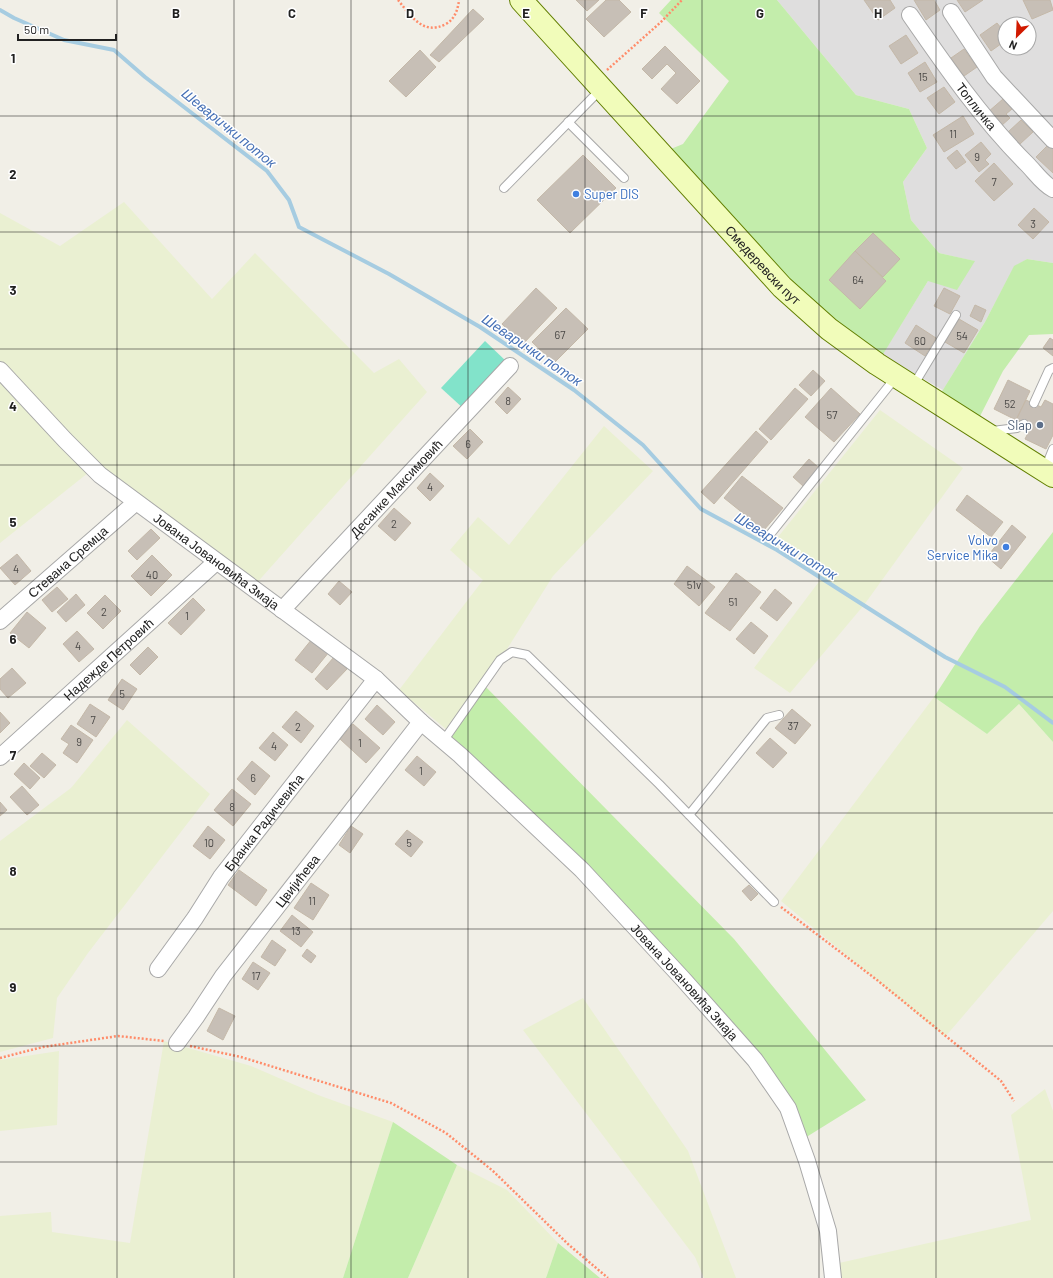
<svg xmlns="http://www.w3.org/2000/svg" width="1053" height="1278" font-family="Barlow,sans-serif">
  <rect width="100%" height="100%" fill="#f1efe7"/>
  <path fill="#dfdede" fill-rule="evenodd" d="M777 0H1053V263L1027 259 1014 267 985 322 943 390 882 355 928 281 974 261 939 253 911 220 903 182 927 148 909 109 856 95ZM1005 24H1029V48H1005Z"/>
  <path fill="#eaf0d2" d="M124 202 212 299 255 253 374 373 399 359 427 392 253 587 107 481 0 367V213L60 246Z
    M0 369 93 469 0 543Z
    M880 410 963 468 864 605 790 693 754 668 827 571 778 537Z
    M604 426 653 471 553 576 453 735 399 690 483 580 450 550 478 517 509 545Z
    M934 697 987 734 1019 704 1053 742V911L945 1037 781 901Z
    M127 720 210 794 88 953 57 998 53 1038 0 1052V841L71 788Z
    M583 998 688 1151 736 1278H704L695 1257 523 1030Z
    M164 1041 251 1066 318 1095 393 1122 343 1278H0V1216L51 1212 52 1232 130 1243Z
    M59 1051 57 1125 0 1131V1060Z
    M1045 1089 1053 1111V1278H839V1263L1031 1220 1011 1115Z
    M457 1165 507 1190 558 1243 546 1278H408Z"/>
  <path fill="#c3edab" d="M671 0H777L856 95 909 109 927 148 903 182 911 220 939 253 975 261 957 290 928 281 877 364 849 344 661 153 683 144 729 81 659 13Z
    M1027 259 1053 263V334L1029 335 1003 371 975 426 936 401 985 322 1014 266Z
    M1053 532V742L1019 704 987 734 934 697 980 626Z
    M483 684 734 939 866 1100 800 1141 755 1060 444 740Z
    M393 1122 457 1165 408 1278H343Z
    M558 1243 600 1278H546Z"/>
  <path fill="#82e3ca" d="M485 341 508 363 464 409 441 388Z"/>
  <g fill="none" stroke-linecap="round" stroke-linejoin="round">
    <path stroke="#a6cce1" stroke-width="4" d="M0 10 14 18 64 40 114 50 145 77 267 171 289 200 299 227 389 274 480 327 574 390 643 445 701 509 777 550 945 657 1005 687 1053 723"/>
  </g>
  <path fill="#c7bfb6" stroke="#c4b8a8" d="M576 0H599L587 11Z
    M606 0H619L631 12 604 37 586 19Z
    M864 0H890L895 8 878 20Z
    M914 0H934L940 10 926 20Z
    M957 0H983L965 12Z
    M1023 0H1050L1053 10 1032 19Z
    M473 9 484 19 439 62 430 55Z
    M997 23 1005 33V41L991 51 980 35Z
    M906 35 918 53 901 64 889 46Z
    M665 46 700 81 677 104 661 89 676 73 667 64 652 79 642 69Z
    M964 49 977 67 964 76 951 58Z
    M420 50 436 67 406 97 389 81Z
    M925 62 937 82 920 92 908 73Z
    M944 87 955 102 939 114 927 98Z
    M1003 99 1012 109 1006 114 1010 118 1001 126 988 112Z
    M963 116 974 134 944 152 933 135Z
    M1021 120 1033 132 1020 144 1008 132Z
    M981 142 991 154 985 160 989 164 979 172 965 155Z
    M1049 144 1053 148V173L1036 157Z
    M957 150 966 162 956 169 947 158Z
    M583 155 616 188 570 233 537 200Z
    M994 163 1013 184 994 201 975 181Z
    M1034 208 1049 222 1033 239 1018 225Z
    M873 233 900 259 883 277 855 251Z
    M855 251 886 281 860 309 829 280Z
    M536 288 557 308 523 344 502 324Z
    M944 288 960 296 950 314 934 306Z
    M975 305 986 310 981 322 970 316Z
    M566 308 588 329 554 363 532 342Z
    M959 319 978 330 964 353 945 342Z
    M916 325 936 338 925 356 905 343Z
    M1050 338 1053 340V356L1043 348Z
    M813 370 825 381 811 396 799 385Z
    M1008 380 1030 391 1016 420 994 409Z
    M508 387 521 399 507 414 495 402Z
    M795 388 808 399 771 440 759 429Z
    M831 388 860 414 834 442 805 417Z
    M1026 400 1041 407 1045 400 1053 404V435L1046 449 1025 439 1031 427 1016 420Z
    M470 429 483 442 467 459 453 446Z
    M756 431 768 442 714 504 701 492Z
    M809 459 819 468 803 486 793 477Z
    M430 473 444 486 430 501 417 488Z
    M742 476 783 508 764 530 724 498Z
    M967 495 1003 522 991 537 956 510Z
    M394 508 411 523 395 541 378 526Z
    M1012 525 1026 537 1001 569 987 557Z
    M151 529 160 538 137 560 128 551Z
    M17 554 31 571 15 585 0 568Z
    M152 555 172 575 151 596 131 576Z
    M687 566 715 587 699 606 674 584Z
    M736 573 761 592 730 631 705 613Z
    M339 581 352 592 340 605 328 594Z
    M57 587 68 599 52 612 42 600Z
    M775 589 792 603 777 621 760 608Z
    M76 594 85 605 66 622 57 612Z
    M105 595 121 611 103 629 87 613Z
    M193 598 205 610 181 635 168 623Z
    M27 612 46 628 29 648 10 633Z
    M751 622 768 636 754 654 736 639Z
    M77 631 94 649 79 662 63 644Z
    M312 639 329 652 312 673 295 660Z
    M148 647 158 657 140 675 130 665Z
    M334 657 347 669 327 690 315 679Z
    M12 668 26 683 8 698 0 689V679Z
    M122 679 137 689 123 710 108 700Z
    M90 704 110 717 96 737 77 724Z
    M377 705 395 722 383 735 365 719Z
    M792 709 811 725 795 744 775 728Z
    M296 711 314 726 301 743 282 727Z
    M0 712 10 723 0 733Z
    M353 724 380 748 366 763 340 739Z
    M71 725 93 740 77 763 63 753 69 744 61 739Z
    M273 732 288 745 275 761 259 748Z
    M770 738 787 753 773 768 756 753Z
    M42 753 56 765 44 778 30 766Z
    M417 756 436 772 424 786 405 770Z
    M252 761 270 776 255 795 237 779Z
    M24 763 40 778 30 789 14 774Z
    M22 786 39 805 27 815 10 797Z
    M232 789 251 804 233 826 214 810Z
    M0 802 7 810 0 816Z
    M208 826 225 840 210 859 193 846Z
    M351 826 363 834 350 853 339 845Z
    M407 830 423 842 411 857 395 844Z
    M239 870 267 890 256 906 228 885Z
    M311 883 329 895 313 920 294 908Z
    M749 885 758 894 751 901 742 891Z
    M292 915 313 932 301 947 280 931Z
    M272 940 286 950 275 966 261 957Z
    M307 949 316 956 311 963 302 956Z
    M253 962 270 973 258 990 242 979Z
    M219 1008 235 1016 223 1040 207 1031Z"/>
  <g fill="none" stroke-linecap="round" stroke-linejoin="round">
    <g stroke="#a8a8a8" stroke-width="10">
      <path id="lane" d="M568 122 624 178
        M504 188 601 89
        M913 386 956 315
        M1034 403 1049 370 1053 368
        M992 431 1017 428 1024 424
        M1050 469 1049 459 1053 449
        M768 537 896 377
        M444 740 500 660 512 652 527 655 659 784 774 902
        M689 815 767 718 779 715"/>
    </g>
    <g stroke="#a8a8a8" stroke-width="18">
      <g id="street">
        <path d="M951 12 994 77 1053 140"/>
        <path id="s1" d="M910 15C946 67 982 119 1027 164 1035 172 1043 184 1053 189"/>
        <path id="s2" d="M0 370 65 440 100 475 376 679 421 722 460 755 582 870 683 979 755 1060 788 1108 807 1161 828 1231 833 1278"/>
        <path id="s3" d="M282 610 510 366"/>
        <path id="s4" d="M0 621 135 503"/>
        <path id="s5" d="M0 757 216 562"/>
        <path id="s6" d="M158 969 195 918 221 877 376 679"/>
        <path id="s7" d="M177 1043 196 1017 223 976 421 722"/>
      </g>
    </g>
    <g stroke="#627f00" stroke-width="24">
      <g id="secondary">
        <path id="s8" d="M521 0 782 287 829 329 877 364 1053 476"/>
      </g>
    </g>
    <path stroke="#ff8c6a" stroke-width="2.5" stroke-dasharray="2 2" stroke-linecap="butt" d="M398 0C411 16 423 36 446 24 455 19 458 9 459 0
      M607 70 661 22 682 0
      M781 907 877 980 1001 1081 1014 1101
      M190 1046 241 1057 391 1103 446 1133 493 1171 569 1245 608 1278
      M0 1058 43 1047 118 1036 164 1041"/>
    <use href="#lane" stroke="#fff" stroke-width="8"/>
    <use href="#street" stroke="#fff" stroke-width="16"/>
    <use href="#secondary" stroke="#f1fcba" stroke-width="22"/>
  </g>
  <path fill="none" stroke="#212121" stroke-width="1" stroke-opacity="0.55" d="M117 0V1278M234 0V1278M351 0V1278M468 0V1278M585 0V1278M702 0V1278M819 0V1278M936 0V1278M0 116H1053M0 232H1053M0 349H1053M0 465H1053M0 581H1053M0 697H1053M0 813H1053M0 929H1053M0 1046H1053M0 1162H1053"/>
  <g fill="#3f7fe0" stroke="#fff" stroke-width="1.5">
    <circle cx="576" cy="194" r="4"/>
    <circle cx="1006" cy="547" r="4"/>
  </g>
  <circle fill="#5c6f8a" stroke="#fff" stroke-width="1.5" cx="1040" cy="425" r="4"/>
  <g text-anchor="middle" stroke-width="3" stroke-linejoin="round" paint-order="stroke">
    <g font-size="11" fill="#4a4846">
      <text x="923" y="81">15</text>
      <text x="953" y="138">11</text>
      <text x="977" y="161">9</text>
      <text x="994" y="186">7</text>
      <text x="1033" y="228">3</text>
      <text x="858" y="284">64</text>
      <text x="560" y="339">67</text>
      <text x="962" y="340">54</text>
      <text x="920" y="345">60</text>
      <text x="508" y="405">8</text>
      <text x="1010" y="408">52</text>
      <text x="832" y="419">57</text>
      <text x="468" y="448">6</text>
      <text x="430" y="491">4</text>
      <text x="394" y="528">2</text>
      <text x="16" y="573">4</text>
      <text x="152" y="579">40</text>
      <text x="694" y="589">51v</text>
      <text x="733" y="606">51</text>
      <text x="104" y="616">2</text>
      <text x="187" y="620">1</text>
      <text x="78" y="650">4</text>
      <text x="122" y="698">5</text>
      <text x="93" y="724">7</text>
      <text x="793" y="730">37</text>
      <text x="298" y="731">2</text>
      <text x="79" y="746">9</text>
      <text x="360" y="747">1</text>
      <text x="274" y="750">4</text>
      <text x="421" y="775">1</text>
      <text x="253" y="782">6</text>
      <text x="232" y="811">8</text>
      <text x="209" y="847">10</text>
      <text x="409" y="847">5</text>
      <text x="312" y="905">11</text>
      <text x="296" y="935">13</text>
      <text x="256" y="980">17</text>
    </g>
    <g font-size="13" fill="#212121" stroke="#fff">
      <text dy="5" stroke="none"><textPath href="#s1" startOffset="113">Топличка</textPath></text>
      <text dy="5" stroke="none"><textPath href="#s8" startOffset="359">Смедеревски пут</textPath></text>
      <text dy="5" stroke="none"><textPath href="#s3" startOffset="167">Десанке Максимовић</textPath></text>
      <text dy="5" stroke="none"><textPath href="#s4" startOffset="90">Стевана Сремца</textPath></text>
      <text dy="5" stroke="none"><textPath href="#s2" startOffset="290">Јована Јовановића Змаја</textPath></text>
      <text dy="5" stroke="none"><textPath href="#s5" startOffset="146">Надежде Петровић</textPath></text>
      <text dy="5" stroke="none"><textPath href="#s6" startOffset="181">Бранка Радичевића</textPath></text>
      <text dy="5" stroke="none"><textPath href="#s7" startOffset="202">Цвијићева</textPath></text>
      <text dy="5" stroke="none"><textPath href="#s2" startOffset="921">Јована Јовановића Змаја</textPath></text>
    </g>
    <g font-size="13" fill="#366cbe" stroke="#fff" text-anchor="start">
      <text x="584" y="199">Super DIS</text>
      <text x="998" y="545" text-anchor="end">Volvo<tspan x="998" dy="15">Service Mika</tspan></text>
    </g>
    <g font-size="13" fill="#4e5e75" stroke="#fff" text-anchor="end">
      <text x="1032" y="430">Slap</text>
    </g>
    <g font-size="14" font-style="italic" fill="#4771b6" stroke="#fff">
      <text transform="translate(229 128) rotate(39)" y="5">Шеварички поток</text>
      <text transform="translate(532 350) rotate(34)" y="5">Шеварички поток</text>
      <text transform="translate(786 546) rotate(31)" y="5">Шеварички поток</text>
    </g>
  </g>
  <g font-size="13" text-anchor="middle" font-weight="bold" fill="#212121" stroke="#fff" stroke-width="3" stroke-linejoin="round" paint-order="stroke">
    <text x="176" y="18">B</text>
    <text x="292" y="18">C</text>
    <text x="410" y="18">D</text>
    <text x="526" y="18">E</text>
    <text x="644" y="18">F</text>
    <text x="760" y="18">G</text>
    <text x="878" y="18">H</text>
    <text x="13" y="63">1</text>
    <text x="13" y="179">2</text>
    <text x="13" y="295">3</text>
    <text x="13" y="411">4</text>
    <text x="13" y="527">5</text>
    <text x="13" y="644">6</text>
    <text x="13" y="760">7</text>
    <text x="13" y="876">8</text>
    <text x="13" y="992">9</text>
  </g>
  <g transform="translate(1017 36) rotate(204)"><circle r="19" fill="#ffffff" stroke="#a6a6a6"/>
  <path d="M0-3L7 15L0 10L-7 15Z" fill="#d11a00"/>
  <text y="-6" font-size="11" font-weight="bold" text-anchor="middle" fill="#212121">N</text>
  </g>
  <path d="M18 34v6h98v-6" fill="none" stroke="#212121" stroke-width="2"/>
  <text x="24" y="34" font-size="12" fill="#212121" stroke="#ffffff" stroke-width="3" paint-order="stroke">50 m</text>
</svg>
